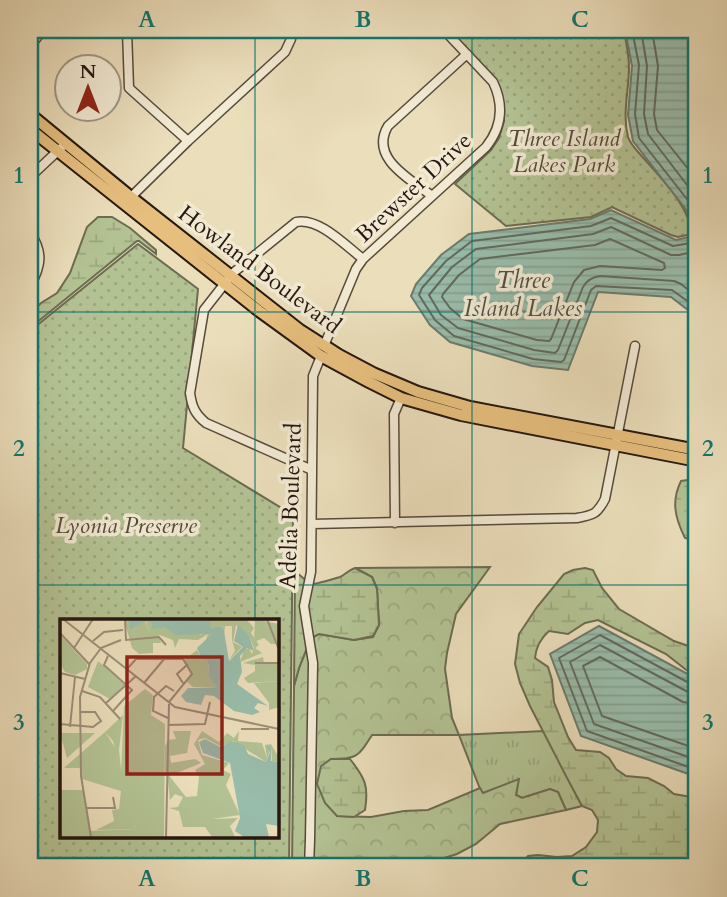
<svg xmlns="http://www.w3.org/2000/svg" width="727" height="897" font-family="Cardo,serif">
  <defs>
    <pattern id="grass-tufts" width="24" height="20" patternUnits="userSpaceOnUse" patternTransform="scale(1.75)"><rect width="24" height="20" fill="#b3c293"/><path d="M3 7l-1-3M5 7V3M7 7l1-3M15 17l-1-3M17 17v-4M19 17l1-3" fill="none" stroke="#9aa67e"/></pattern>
    <pattern id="forest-crowns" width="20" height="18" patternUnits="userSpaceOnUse" patternTransform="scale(1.75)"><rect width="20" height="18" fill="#b3c293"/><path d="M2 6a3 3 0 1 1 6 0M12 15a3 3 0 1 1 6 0" fill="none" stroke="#9aa67e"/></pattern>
    <pattern id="wetland-marsh" width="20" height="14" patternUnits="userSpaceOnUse" patternTransform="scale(1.75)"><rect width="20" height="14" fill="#b3c293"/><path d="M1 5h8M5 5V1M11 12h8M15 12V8" fill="none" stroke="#9aa67e"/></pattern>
    <pattern id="park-dots" width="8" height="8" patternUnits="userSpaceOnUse" patternTransform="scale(1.75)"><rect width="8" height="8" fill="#b3c293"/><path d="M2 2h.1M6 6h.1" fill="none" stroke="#9aa67e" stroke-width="1.8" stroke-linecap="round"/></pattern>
    <pattern id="water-rules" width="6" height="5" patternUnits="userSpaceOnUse" patternTransform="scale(1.75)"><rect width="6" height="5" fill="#99bdab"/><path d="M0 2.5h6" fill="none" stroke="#84a292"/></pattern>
  </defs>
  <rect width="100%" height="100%" fill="#ebdebb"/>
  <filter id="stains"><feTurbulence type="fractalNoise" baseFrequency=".00286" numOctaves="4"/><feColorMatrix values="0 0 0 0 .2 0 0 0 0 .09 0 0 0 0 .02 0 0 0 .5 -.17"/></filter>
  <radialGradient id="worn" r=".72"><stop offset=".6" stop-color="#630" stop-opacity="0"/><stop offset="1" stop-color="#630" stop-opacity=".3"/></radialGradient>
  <path fill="url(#grass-tufts)" stroke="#6c6c52" stroke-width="2" d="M544 731 582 806 566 810 558 792 550 789 522 798 516 795 517 789 482 794 459 735Z"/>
  <path fill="url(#forest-crowns)" stroke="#6c6c52" stroke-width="2" d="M490 567 456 614 447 653 445 669 452 718 459 735H372C358 757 357 759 331 759L337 816 371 817 404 811 428 810 480 788 483 793 519 779 516 795 522 798 550 789 558 792 566 810 500 824 476 844 457 854 415 867H292L294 686 299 668 311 638 319 634 354 640 373 637 379 625 377 588 372 577 355 568Z"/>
  <path fill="url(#wetland-marsh)" stroke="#6c6c52" stroke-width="2" d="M98 217H112L130 228 156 250V254L139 241H137L30 328V314L41 303 57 293 70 273 87 227Z
    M695 479 697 480V541L685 538C675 518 671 501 681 481Z
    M355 568 372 577 377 589 379 625 373 636 354 640 319 634 311 638 299 668 294 686 295 573H297C301 576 307 582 311 584 313 585 337 578 340 577 346 574 347 571 355 568Z
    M585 568 593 570 602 588 619 609 674 641 697 649V676L685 669 666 654 598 620 585 623 568 634 549 631C541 638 536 647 535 658L548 667 552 680 554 702 568 737 576 750 600 752 609 758 616 769 626 776 648 778 664 786 674 794 691 797 697 792V867H519L528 856 538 855 557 857 572 856 586 847 597 832 598 820 592 810 582 806 566 776 530 706 520 683 515 664 519 634 537 607 564 574 573 570Z
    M331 759H350C365 778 369 786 365 810L354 817 337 816 325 803 317 784 321 766Z"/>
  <path fill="url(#park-dots)" stroke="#6c6c52" stroke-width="2" fill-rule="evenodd" d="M447 30H624C626 42 629 55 629 67 629 90 622 114 628 137 631 146 641 155 647 162 665 182 689 207 692 234L678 237 671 235 612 207 591 217 506 226 455 184 491 150 499 138 504 121V106L500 93Z
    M138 244 198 289 183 448 293 515 289 867H30V331ZM61 620H276V836H61Z"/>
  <path fill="url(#water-rules)" stroke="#6b7b6d" stroke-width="2" d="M625 30H697V317L671 297 598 292 568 370 532 366 450 342 430 325 411 296 416 284 441 255 469 234 590 219 611 210 676 240 694 236 693 222 684 207 633 141 628 115 632 66Z
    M599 626 697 679V777L581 736 550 654Z"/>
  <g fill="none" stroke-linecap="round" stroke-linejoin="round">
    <path stroke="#606a5e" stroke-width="2" d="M632 30 639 65 635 114 639 138 690 203 697 216
      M641 30 647 66 644 114 648 134 697 198
      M652 30 658 66 654 114 657 130 697 180
      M610 239 664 263 665 268 662 270 600 266 584 270 574 282 551 339 549 341 537 340 463 319 450 308 442 297 443 294 459 275 480 259 595 245Z
      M697 242 673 246 611 218 591 226 472 241 446 261 422 288 419 295 435 320 454 336 533 359 561 362 564 360 591 290 596 286 672 290 697 308
      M697 251 679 255H671L611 227 593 234 476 249 452 267 429 295 441 315 458 328 534 350 555 353 558 350 583 287C587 280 592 277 600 276L674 281 681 284 697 297
      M697 685 691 684 600 635 559 658 587 731 697 770
      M697 694 688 692 600 645 570 662 594 724 697 760
      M697 704 683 702 600 657 583 666 602 716 697 749"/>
    <g stroke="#57493b" stroke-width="11">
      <path id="minor" d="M127 30 129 88 188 141
        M30 46 43 30
        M30 177 61 148
        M432 196C410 179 369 158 388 126L467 54
        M131 197 188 141 285 52 291 39V30
        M30 232C43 252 42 265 30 286
        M324 346 356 269 363 259 486 147C502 127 504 105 493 82L444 30
        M312 470 206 423C195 414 192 407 190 393L204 310 233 273 296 222C319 217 346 246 363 259
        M395 523 394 414 401 398
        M312 524 577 518C594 515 597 514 605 499L635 346
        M309 867 310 840 313 663 304 606 311 572 313 376 321 356"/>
    </g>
    <g stroke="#261710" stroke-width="14">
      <path id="major" d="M30 114 131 197 300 330 339 355 373 373 418 392 470 407 697 450
        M30 129 259 311 321 356 369 382 401 398 461 415 697 461"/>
    </g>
    <use href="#minor" stroke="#f2ead3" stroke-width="8"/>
    <use href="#major" stroke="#e6bf7e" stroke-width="10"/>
  </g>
  <path fill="none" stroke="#0f766e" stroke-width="2" stroke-opacity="0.55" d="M255 30V620M472 30V867M30 312H697M30 585H697M255 836V867"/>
  <g text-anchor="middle" stroke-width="7" stroke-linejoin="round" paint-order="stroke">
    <g font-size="23" font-style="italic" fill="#504a37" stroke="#f2ead3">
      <text x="564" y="146">Three Island<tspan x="564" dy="26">Lakes Park</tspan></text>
      <text x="126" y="533">Lyonia Preserve</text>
    </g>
    <g font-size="23" fill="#261710" stroke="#f2ead3">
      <text transform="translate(413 187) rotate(-43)" y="8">Brewster Drive</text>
      <text transform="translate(260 269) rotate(37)" y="8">Howland Boulevard</text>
      <text transform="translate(290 506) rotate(-88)" y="8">Adelia Boulevard</text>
    </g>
    <g font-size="24" font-style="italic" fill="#4e5146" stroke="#f2ead3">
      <text x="523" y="288">Three<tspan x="523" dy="28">Island Lakes</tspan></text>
    </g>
  </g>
  <g transform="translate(60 619)">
    <rect width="219" height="219" fill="#ebdebb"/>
    <path d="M64 0 85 2 89 12 98 13 101 24H93V34L79 35 72 29ZM203 38 204 44H219V62L188 64 184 59 195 52V46L183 44ZM45 113 56 130 76 210 36 211 54 202 52 191 59 190 61 172 22 160 21 149H4ZM178 199 170 207 175 218H152V200Z" fill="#b3c293"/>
    <path d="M195 0 219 5V25H211L204 19 194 23ZM0 16 27 45V50L15 56 5 53 0 45ZM219 62V88L209 91V84L194 64ZM63 96 59 131 61 150 53 122 45 113ZM113 112H131L127 134 110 137 111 144 135 140 141 144 112 156 105 153V127L108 121 116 120ZM0 114H35L7 139Z" fill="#b3c293"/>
    <path d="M88 0 96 6 114 3 141 16 148 12 152 15 146 23 145 24 148 15 138 21 119 20 115 29 113 21 89 12 86 3 70 2ZM149 0H186L194 9 191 14 199 26 195 29 202 34 180 43 184 31 189 29 192 35 194 29 189 16 176 6 173 23 182 28 169 41 175 32 172 21V7H165L164 17 162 7 150 9ZM142 112 159 123 167 114 174 119 179 112 178 122 202 124 207 139 205 126 211 125 219 139V143L212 142 211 128 206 143 173 122 160 127 145 119 138 121 142 136 169 144 163 151 171 155 166 166 180 196 152 200V218L145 208H123L119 192 109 189 118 188 123 178 115 175 110 181 107 154 126 178 137 177 139 158 135 151 145 145 134 125Z" fill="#b3c293"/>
    <path d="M137 31 142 41 148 42 149 56 157 69 133 68 126 62 132 56 124 41ZM38 42 66 65 50 80 28 68ZM85 70 93 76 91 96 105 105 104 218H0V171H23L30 212 76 210 61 154 64 87Z" fill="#b3c293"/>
    <path d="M74 0H151L150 9 161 7 164 12 169 42 183 28 174 22 178 6 189 16 194 32 187 29 180 37 182 53 177 65 208 87 198 84 194 89 200 93 192 96 174 92 154 77 145 76 141 86 126 83 121 77 128 69H157L149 57 148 42 142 41 137 29 152 15 115 16 105 8 91 10 93 5 87 1 70 10 69 2ZM145 120 160 128 171 122 184 126 188 135 206 143 210 133 205 127 211 128V142L219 143V207L206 205 209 218H184L175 212 180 199 170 144 143 134 139 123Z" fill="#99bdab"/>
    <path fill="none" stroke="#9c8e77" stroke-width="2" d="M3 0 115 88 219 110M65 0 66 21 99 18 106 26M207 0 219 31M0 14 29 45M33 22 44 13 63 11M14 29 33 0M41 29 61 21M48 37 44 46 72 71 53 92M195 44H219M67 50 76 40H123L132 55 109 83M0 54 25 60M84 64 105 39M123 64 117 55 128 45M22 72 40 78 60 100M46 84 76 57M108 99 93 92 94 78 106 67 114 72M0 105 33 108 41 102 35 93H20M108 106 145 105 150 83M10 108 15 58M181 110H209M27 189H55L53 178M31 218 21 157 20 78 30 44 41 29M106 218 109 85"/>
    <path fill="#8f2418" fill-opacity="0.15" stroke="#8f2418" stroke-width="3.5" d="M67 38H162V155H67Z"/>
    <rect width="219" height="219" fill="none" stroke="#261710" stroke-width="3.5"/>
  </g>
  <rect width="727" height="897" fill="none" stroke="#ebdebb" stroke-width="77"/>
  <g transform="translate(88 88)"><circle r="33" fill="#f2ead3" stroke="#a09685" stroke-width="2"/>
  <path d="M0-5L12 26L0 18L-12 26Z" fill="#8f2418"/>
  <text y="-10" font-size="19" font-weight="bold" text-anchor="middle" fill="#261710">N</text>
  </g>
  <rect x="38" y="38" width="650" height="820" fill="none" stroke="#0f766e" stroke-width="2.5"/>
  <g font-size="23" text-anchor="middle" font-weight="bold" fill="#0f766e">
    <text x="147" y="27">A</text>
    <text x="363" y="27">B</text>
    <text x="580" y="27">C</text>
    <text x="19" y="183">1</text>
    <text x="708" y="183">1</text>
    <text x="19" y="456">2</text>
    <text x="708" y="456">2</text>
    <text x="19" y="730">3</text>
    <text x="708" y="730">3</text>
    <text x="147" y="886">A</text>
    <text x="363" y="886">B</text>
    <text x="580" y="886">C</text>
  </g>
  <rect width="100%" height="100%" filter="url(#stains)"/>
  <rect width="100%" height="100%" fill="url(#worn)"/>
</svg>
